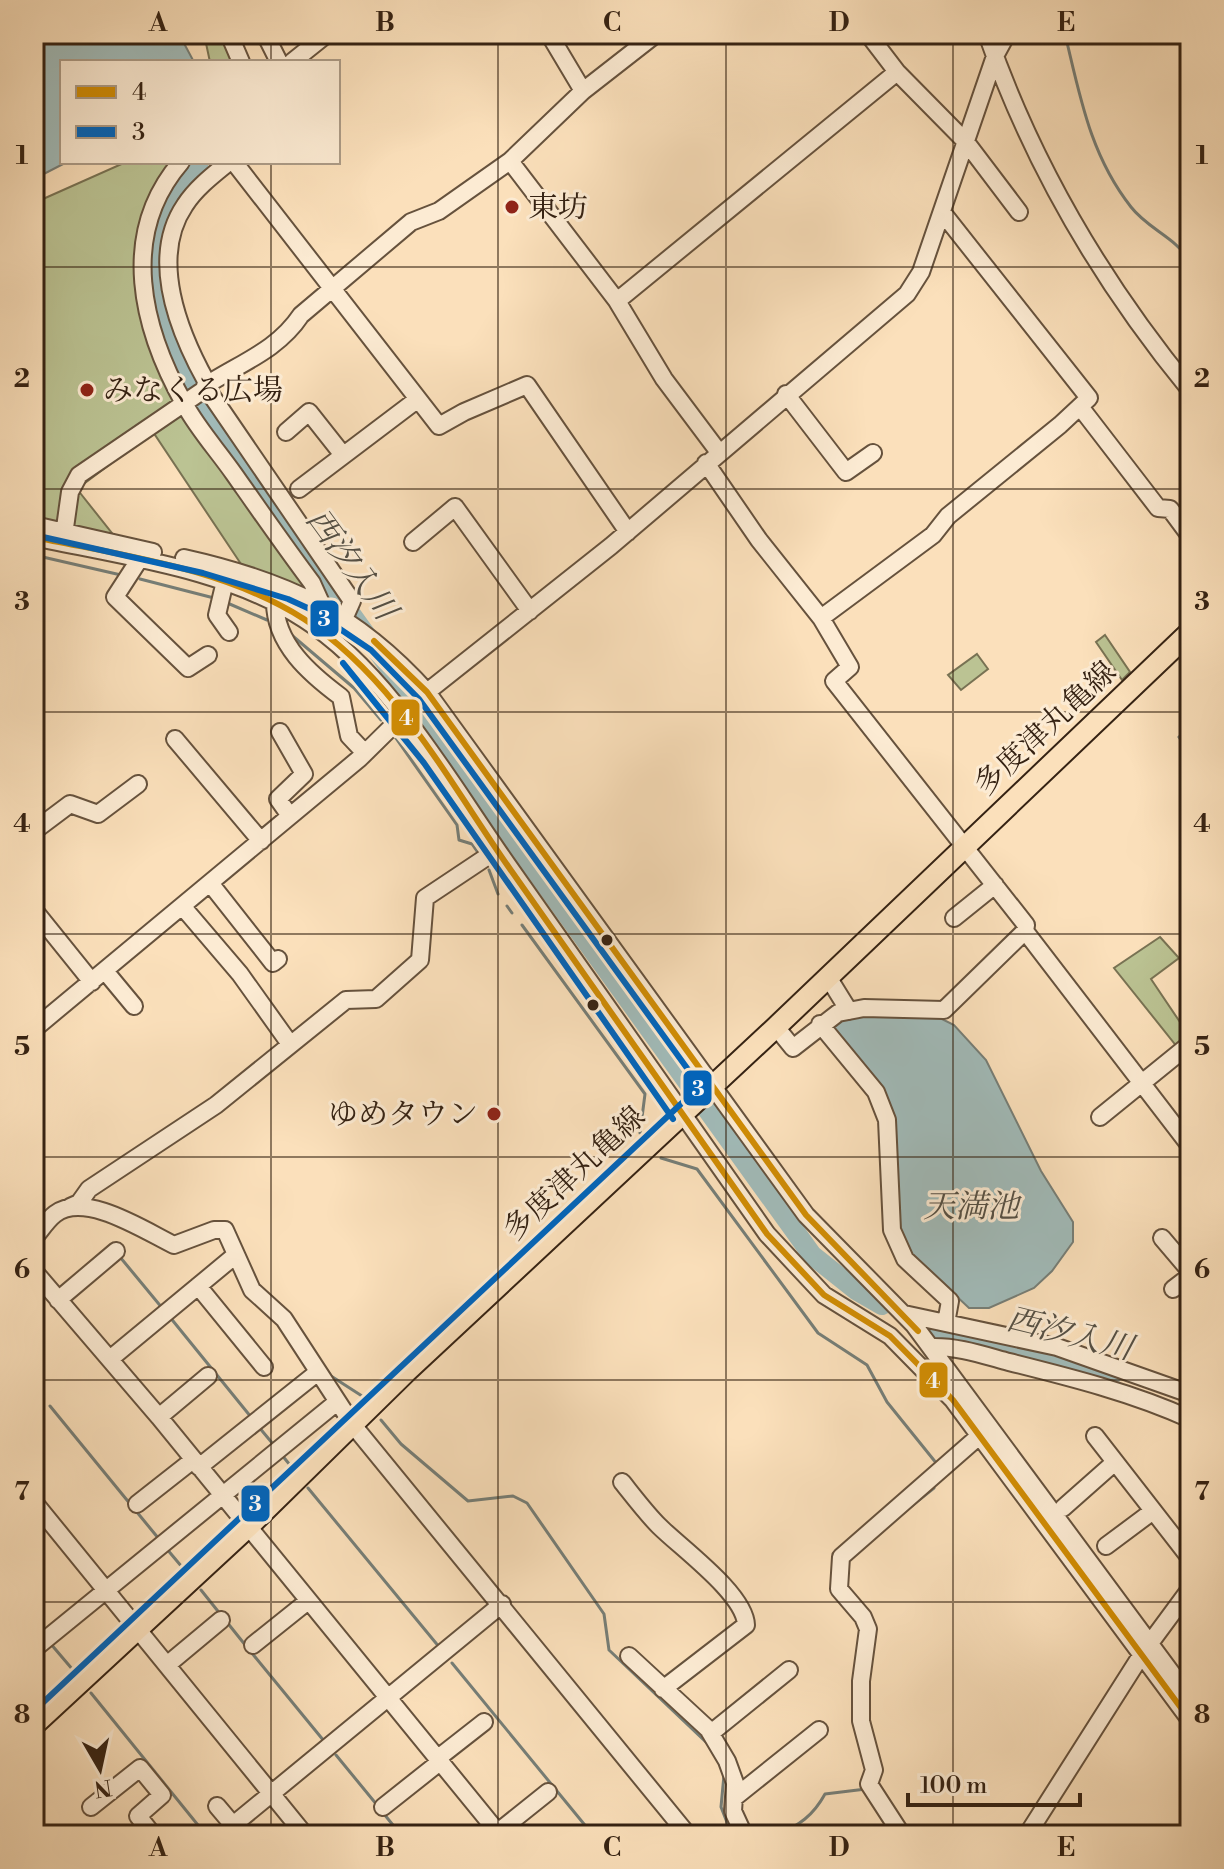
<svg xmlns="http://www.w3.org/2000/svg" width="1224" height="1869" font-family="'Libre Bodoni','Noto Serif JP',serif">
  <rect width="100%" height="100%" fill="#fbe0bb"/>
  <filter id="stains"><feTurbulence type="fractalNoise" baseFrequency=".0025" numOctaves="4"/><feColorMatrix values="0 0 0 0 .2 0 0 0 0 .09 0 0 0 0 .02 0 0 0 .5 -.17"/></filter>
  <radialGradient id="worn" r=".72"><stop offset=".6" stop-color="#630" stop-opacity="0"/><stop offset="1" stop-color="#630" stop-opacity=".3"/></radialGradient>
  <path fill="#bbc393" stroke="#787253" stroke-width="2" d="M204 34H233L245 62H210Z
    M126 162H182L135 265V285L150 343 308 592 241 564 153 432 77 489 115 537 34 519V203Z
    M1105 635 1130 672 1122 680 1096 642Z
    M977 654 988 669 961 690 948 675Z
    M1160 937 1179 958 1151 979 1190 1037 1178 1048 1114 968Z"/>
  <path fill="#a1bbb9" stroke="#767e77" stroke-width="2" d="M34 34H179L194 62H62V162H67L34 179Z
    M858 1012 940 1018 954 1025 986 1060 1041 1171 1073 1222V1242L1052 1271 1034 1288 989 1308H969L900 1243 892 1135 829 1023Z"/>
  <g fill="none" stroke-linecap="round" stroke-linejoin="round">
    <path stroke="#767e77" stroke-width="3" d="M1065 34C1080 96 1090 155 1131 207 1148 229 1175 237 1190 261
      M34 555 121 575
      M140 579 214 598
      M225 602 267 620
      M288 632 354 688 381 720
      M1190 729 1179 737 1190 752
      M393 734 457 825 459 840 472 844 479 854
      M489 870 498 894
      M507 906 512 913
      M522 925 645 1094 640 1133
      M661 1158 697 1169 818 1333 867 1365 887 1402 937 1464
      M34 1219 45 1213
      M120 1257 163 1309
      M169 1316 251 1417
      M324 1366 331 1376 362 1396
      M50 1406 131 1505
      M381 1420 401 1444 468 1501 513 1496 527 1503 604 1614 609 1650 708 1744
      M258 1426 273 1444
      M281 1454 290 1465
      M308 1488 440 1648
      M909 1508 934 1488
      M136 1511 159 1539
      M166 1548 182 1567
      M201 1590 221 1615
      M226 1621 246 1646
      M34 1622 44 1634
      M50 1643 73 1670
      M251 1652 324 1741
      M452 1663 593 1835
      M91 1693 206 1835
      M336 1755 377 1805
      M724 1775 721 1807 732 1835
      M384 1814 401 1835
      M778 1835C799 1825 813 1816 825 1794L866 1789"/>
    <path stroke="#a1bbb9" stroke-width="20" d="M199 162C187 172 181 183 173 196 133 265 161 335 197 400L812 1255 856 1290 882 1305
      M934 1331 1114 1373"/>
    <g stroke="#66523d" stroke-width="20">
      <path id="minor" d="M229 34 241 62
        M265 34 279 62
        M549 34 583 91
        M868 34 897 72 966 142 1019 212
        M987 34C1032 163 1103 284 1190 390
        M292 62 327 34
        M510 161 617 301 664 379 718 451
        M181 162C118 235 142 329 185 405 198 429 218 451 234 474 260 511 285 547 312 583L321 603
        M234 162 439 426 464 412 527 385 628 532
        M617 301 897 72
        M786 394 846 472 873 453
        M1081 408 1158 508 1170 509 1190 536
        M286 432 309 412 343 455
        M706 463 759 540 821 618 850 667 834 681 1026 925 1025 931 1190 1146
        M299 489 418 399
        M34 525 153 552
        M34 537C125 557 224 568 304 619 389 673 449 782 507 864 593 987 680 1110 767 1234L824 1295 890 1336 953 1400 1190 1720
        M63 542 70 492 79 475 205 389 206 381C179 332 149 258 185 205 196 188 213 175 229 162
        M413 542 455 507 530 611
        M140 551 139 560 115 597 188 668 208 655
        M184 558C287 581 356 613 427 692L806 1215 914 1325 1190 1698
        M225 581 217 615 229 632
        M275 602C275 644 310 674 341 697L349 736 365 753
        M821 618 933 535 948 516 1060 425 1089 398 942 212
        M344 619 352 601 205 386C240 363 277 351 301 315L411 222 439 211 510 161 583 91 656 34
        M280 732 304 774 278 799 290 816
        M175 739 261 841
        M34 831 70 804 98 814 138 784
        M210 883 273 963 278 959
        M182 906 240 974 290 1044
        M34 910 92 982
        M954 918 995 885
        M105 971 134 1006
        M828 977 849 1011
        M820 1024 876 1092 887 1120 892 1230 905 1259 950 1301 946 1323
        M776 1027 793 1048 838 1013 864 1008 944 1010 1025 931
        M34 1029 360 758 427 692 611 546 907 294 921 272 995 56 1007 34
        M1100 1117 1190 1044
        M70 1207 79 1203 89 1189 216 1105 346 1000 376 999 420 960 425 898 497 850
        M34 1238C41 1230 47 1220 55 1214 85 1191 145 1231 174 1245L214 1230H225L252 1290 284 1319 353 1425 688 1835
        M1162 1238 1190 1271
        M34 1271 159 1417 500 1835
        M198 1286 264 1367
        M1173 1289 1190 1276
        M58 1300 116 1251
        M904 1314 1057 1347 1190 1394
        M931 1347C957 1346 983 1355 1009 1362 1069 1377 1133 1393 1190 1419
        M110 1359 232 1258
        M159 1417 208 1376
        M1095 1436 1190 1558
        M199 1467 318 1372
        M622 1482C634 1497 646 1513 659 1526 681 1548 745 1594 746 1625L663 1689
        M34 1502 305 1835
        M137 1504 193 1460
        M1063 1508 1115 1462
        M1106 1546 1153 1511
        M253 1645 308 1601
        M34 1649 337 1402
        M629 1656 708 1729 727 1761 735 1783 733 1811 744 1835
        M167 1665 221 1620
        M711 1733 789 1670
        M438 1758 484 1722
        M734 1798 819 1730
        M217 1806 233 1825
        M91 1807 140 1768 162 1795 138 1816 153 1835
        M383 1807 441 1761
        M498 1832 548 1792
        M221 1835 502 1604
        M902 1835 869 1784 874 1770 861 1721V1681L868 1629 863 1617 839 1589 841 1557 986 1430
        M1027 1835 1142 1654 1190 1589"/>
    </g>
    <g stroke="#352213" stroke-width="24">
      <path id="major" d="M34 1725 247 1528 406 1372 776 1027 1190 632"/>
    </g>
    <use href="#minor" stroke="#fcebd3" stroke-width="16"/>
    <use href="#major" stroke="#fbe0bb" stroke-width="20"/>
    <g stroke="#fcebd3" stroke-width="12">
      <path id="bus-1" d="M34 537C125 556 224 568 304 619 395 678 449 782 510 869 596 991 681 1112 767 1234L824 1295 890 1336 953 1400 1190 1720
        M374 641 427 692 806 1215 918 1331"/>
    </g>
    <g stroke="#fcebd3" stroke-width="12">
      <path id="bus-2" d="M34 535 203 573 288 599 312 610 371 650 419 699 700 1086 34 1711
        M343 663 424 763 673 1119"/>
    </g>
    <use href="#bus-1" stroke="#d08c04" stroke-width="6"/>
    <use href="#bus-2" stroke="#0065bd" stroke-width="6"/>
  </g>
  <path fill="none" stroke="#352213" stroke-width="2" stroke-opacity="0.55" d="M271 34V62M498 34V1835M726 34V1835M953 34V1835M271 162V1835M34 267H1190M34 489H1190M34 712H1190M34 934H1190M34 1157H1190M34 1380H1190M34 1602H1190"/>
  <g fill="#8f2418" stroke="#fcebd3" stroke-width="3">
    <circle cx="512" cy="207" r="8"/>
    <circle cx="87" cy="390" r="8"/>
    <circle cx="494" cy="1114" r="8"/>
  </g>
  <g fill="#352213" stroke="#fcebd3" stroke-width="3">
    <circle cx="607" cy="940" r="7"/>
    <circle cx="593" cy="1005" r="7"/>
  </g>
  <g text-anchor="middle" stroke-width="6" stroke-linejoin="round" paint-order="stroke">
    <g font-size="30" fill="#352213" stroke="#fcebd3" text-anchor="start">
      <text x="528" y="217">東坊</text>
      <text x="103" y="400">みなくる広場</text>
      <text x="478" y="1124" text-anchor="end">ゆめタウン</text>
    </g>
    <g font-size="30" fill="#352213" stroke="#fcebd3">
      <text transform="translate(1045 728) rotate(-43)" y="10">多度津丸亀線</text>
      <text transform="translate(574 1173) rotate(-43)" y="10">多度津丸亀線</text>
    </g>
    <g font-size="32" font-style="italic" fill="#555045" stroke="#fcebd3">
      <text transform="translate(352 564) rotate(54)" y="11">西汐入川</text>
      <text x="971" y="1217">天満池</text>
      <text transform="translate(1070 1333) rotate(14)" y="11">西汐入川</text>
    </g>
  </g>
  <g stroke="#fcebd3" stroke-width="3">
    <rect x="309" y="599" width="31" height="39" rx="8" fill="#0065bd"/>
    <rect x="390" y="698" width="31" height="39" rx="8" fill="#d08c04"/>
    <rect x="682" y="1069" width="31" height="38" rx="8" fill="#0065bd"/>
    <rect x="918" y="1361" width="31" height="38" rx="8" fill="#d08c04"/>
    <rect x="240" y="1484" width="31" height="39" rx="8" fill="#0065bd"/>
  </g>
  <g font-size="22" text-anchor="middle" font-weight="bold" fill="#fff">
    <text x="324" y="626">3</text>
    <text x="406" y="725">4</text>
    <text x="698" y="1096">3</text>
    <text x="933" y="1388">4</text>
    <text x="255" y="1511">3</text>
  </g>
  <rect width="1224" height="1869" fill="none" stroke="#fbe0bb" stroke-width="88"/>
  <rect x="60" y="60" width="280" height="104" fill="#fcebd3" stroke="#ac9b86" stroke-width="2"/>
  <rect x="76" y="86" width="40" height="12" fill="#d08c04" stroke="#ac9b86" stroke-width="2"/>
  <text x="132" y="100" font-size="24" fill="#352213">4</text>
  <rect x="76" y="126" width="40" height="12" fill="#0065bd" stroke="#ac9b86" stroke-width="2"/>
  <text x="132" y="140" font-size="24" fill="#352213">3</text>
  <g transform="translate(100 1769) rotate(171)" stroke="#fcebd3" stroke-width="6" paint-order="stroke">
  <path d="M0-6L14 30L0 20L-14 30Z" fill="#352213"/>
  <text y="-12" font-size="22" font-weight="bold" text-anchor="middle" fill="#352213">N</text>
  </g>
  <path d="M908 1793v12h172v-12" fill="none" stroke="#352213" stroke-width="4"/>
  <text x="920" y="1793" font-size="24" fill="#352213" stroke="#fcebd3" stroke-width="6" paint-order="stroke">100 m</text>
  <rect x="44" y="44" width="1136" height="1781" fill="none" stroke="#352213" stroke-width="3"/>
  <g font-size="26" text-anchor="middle" font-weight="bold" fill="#352213">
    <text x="158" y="31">A</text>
    <text x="385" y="31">B</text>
    <text x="612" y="31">C</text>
    <text x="839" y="31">D</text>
    <text x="1066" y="31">E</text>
    <text x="22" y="164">1</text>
    <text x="1202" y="164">1</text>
    <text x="22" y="387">2</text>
    <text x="1202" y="387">2</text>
    <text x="22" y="610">3</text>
    <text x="1202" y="610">3</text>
    <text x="22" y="832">4</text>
    <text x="1202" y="832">4</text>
    <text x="22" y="1055">5</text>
    <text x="1202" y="1055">5</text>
    <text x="22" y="1278">6</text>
    <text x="1202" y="1278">6</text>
    <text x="22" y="1500">7</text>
    <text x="1202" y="1500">7</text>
    <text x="22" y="1723">8</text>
    <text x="1202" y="1723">8</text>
    <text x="158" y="1856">A</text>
    <text x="385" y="1856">B</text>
    <text x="612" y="1856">C</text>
    <text x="839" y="1856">D</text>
    <text x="1066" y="1856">E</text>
  </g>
  <rect width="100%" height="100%" filter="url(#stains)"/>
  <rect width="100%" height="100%" fill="url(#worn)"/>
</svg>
